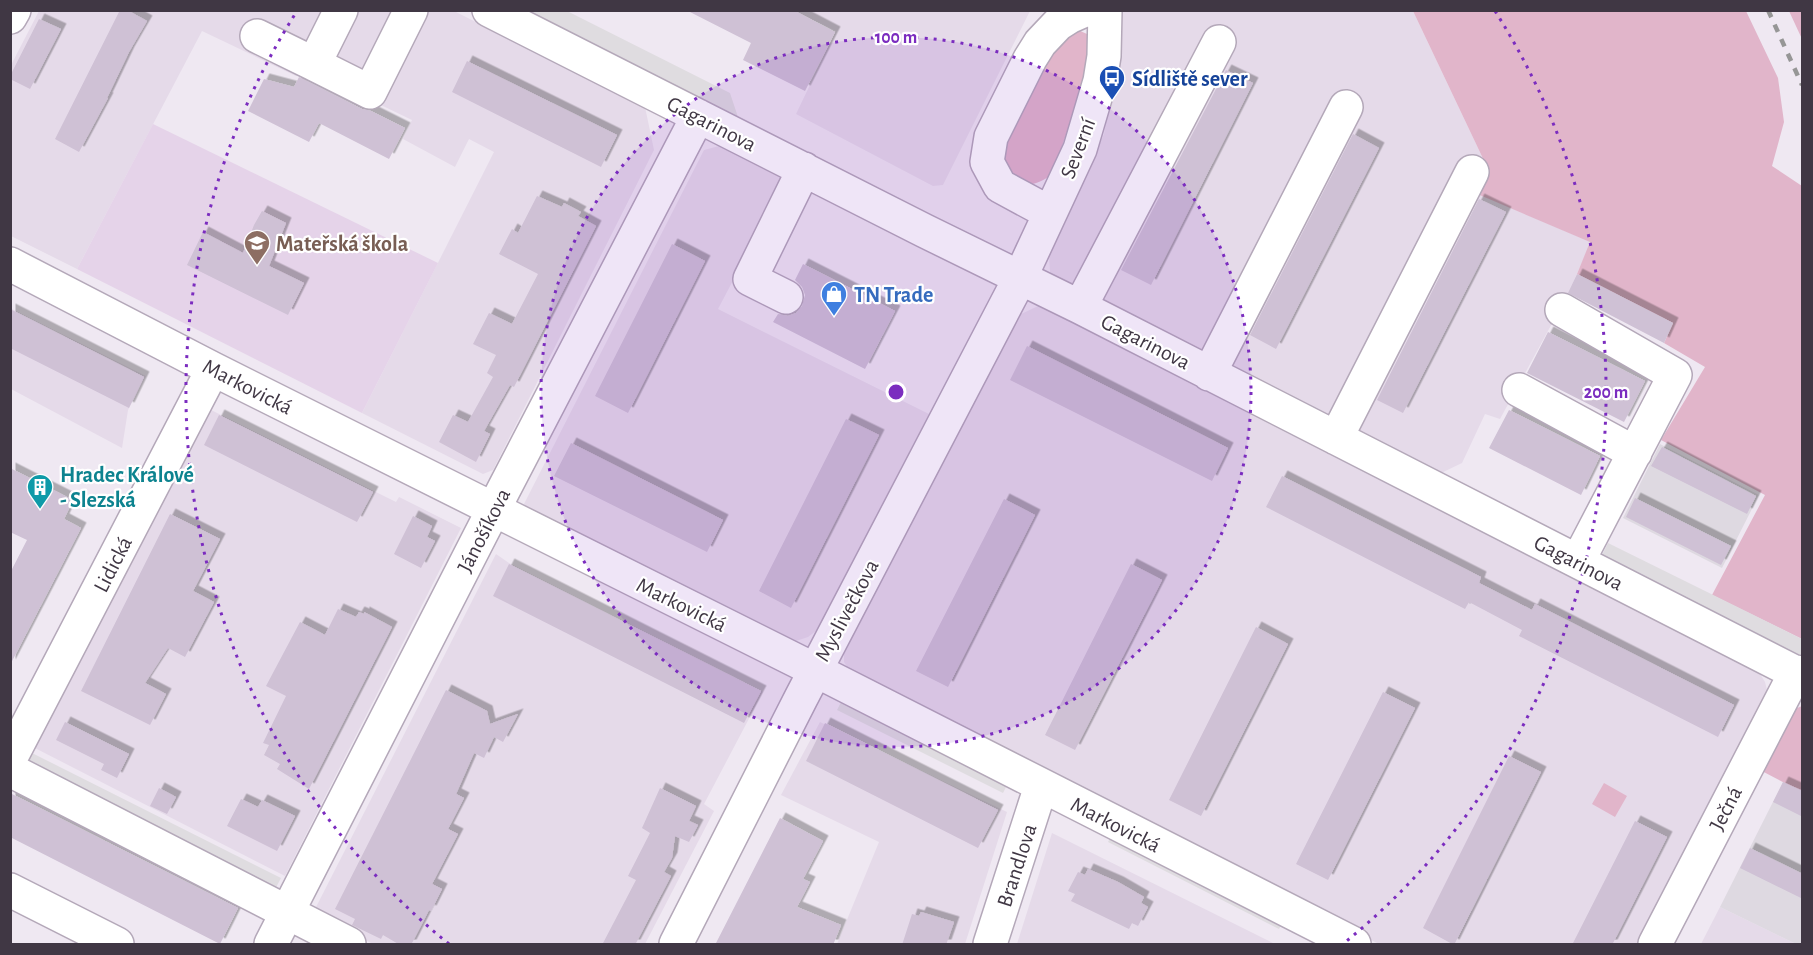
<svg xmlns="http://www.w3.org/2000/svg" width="1813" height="955" font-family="'Alegreya Sans',sans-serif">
  <defs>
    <filter id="shadow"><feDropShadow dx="5.5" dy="-5.5" stdDeviation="0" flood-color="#0004"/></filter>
  </defs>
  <rect width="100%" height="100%" fill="#efe8f2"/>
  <path fill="#e5dae9" d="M1119 10 1413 11 1487 167 1476 193 1591 242 1568 294 1500 419 1485 414 1462 463 1437 475 1059 282 1050 272 1049 254 1069 214 1104 134 1120 47Z
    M39 11H454L645 107 654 150 493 470 483 474 362 413 494 152 469 139 455 167 403 139 412 120 302 67 296 76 202 31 77 269 11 236 10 67Z
    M795 11H1030L943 185 933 186 796 114 836 31Z
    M719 146 787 178 718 309 929 414 821 623 816 631 808 637 796 641H784L536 518 524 504 704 150Z
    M1038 306 1055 310 1757 669 1765 682 1768 694 1646 944H1379L853 676 844 662V654L1015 317Z
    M10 308 146 376 128 410 122 448 11 389Z
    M205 407 396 502 399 497 461 528 285 876 31 746Z
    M496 554 509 563 763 692 704 804 714 811 645 944H373L313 913Z
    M820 722 1007 812 965 944H837L879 842 781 795Z
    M1052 833 1275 944H1017Z
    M1720 907 1796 944H1701Z"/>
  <path fill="#ded9e1" d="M1660 444 1759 495 1722 568 1623 518Z
    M1783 782 1802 792V944H1796L1720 907Z"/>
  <path fill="#e5d3e9" d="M153 124 438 263 362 413 77 269Z"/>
  <path fill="#e1b5ca" d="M1413 11H1746L1778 78 1784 122 1772 166 1802 186V639L1712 595 1765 495 1661 440 1705 367 1664 343 1673 323 1577 274 1590 242 1475 193 1487 167Z
    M1789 11H1802V39Z
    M1078 30 1087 34C1095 59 1062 147 1052 174 1042 182 1031 187 1018 184L999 156 1004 137 1057 44Z
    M1802 706V792L1758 769 1790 711Z
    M1604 783 1627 796 1615 817 1592 804Z"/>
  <path fill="#dfdce0" d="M525 11H567L730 93 738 117Z
    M1608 543 1802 639 1801 656 1601 557Z
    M844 696 1010 779 1003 793 837 710Z
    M30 752 281 878 272 895 22 768Z
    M1115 828 1286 915 1279 929 1108 842Z"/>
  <path fill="#cfc1d5" filter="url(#shadow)" d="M120 10H127L147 21 129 52 107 98H108L79 152 55 139Z
    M686 10H793L835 32 805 91 743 60 751 43Z
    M39 19 61 29 30 89 10 79V76Z
    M467 61 617 135 601 167 452 92Z
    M1226 70 1253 83 1151 285 1121 270Z
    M299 77 362 109 371 111 405 128 389 159 319 123 309 142 248 111 264 79 294 87Z
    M1353 134 1379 148 1276 349 1250 335Z
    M537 196 562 207 564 203 581 212 578 216 596 226 514 387 510 385 484 431 490 434 476 462 439 442 453 415 468 422 493 377 487 373 496 355 473 344 489 313 512 324 538 274 499 254 512 229 518 233Z
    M1479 199 1506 212 1403 413 1377 400Z
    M262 211 286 223 269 266 304 283 288 315 187 265 203 232 243 253 254 225Z
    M672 244 705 261 628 413 595 396Z
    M803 264 895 311 865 369 773 322 778 314 788 316 796 313 802 306 805 295 802 287 795 280Z
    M1577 274 1673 323 1664 343 1568 293Z
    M10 309 144 377 129 408 10 348Z
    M1548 332 1645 381 1624 422 1527 373Z
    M1027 346 1228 448 1212 481 1010 380Z
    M1509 410 1600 456 1581 495 1489 448Z
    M219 415 373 492 357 522 204 445Z
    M846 419 879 435 791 608 759 591Z
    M571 443 723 520 707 552 554 476Z
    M1662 447 1756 496 1747 514 1651 466Z
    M10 468 73 500 64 519 81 528 10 665V573L27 540 10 532Z
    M1282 476 1481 577 1479 583 1532 610 1535 604 1734 705 1718 737 1519 636 1522 630 1469 602 1465 609 1266 507Z
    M1635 498 1731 546 1721 565 1626 517Z
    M1004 499 1035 515 948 687 916 671Z
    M170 514 220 539 193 591 214 602 185 657 168 648 145 683 166 694 150 725 81 691Z
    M413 516 432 526 427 537 435 541 421 568 394 554Z
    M509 564 761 691 744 723 493 596Z
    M1131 564 1162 580 1075 750 1045 735Z
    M338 609 356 617 359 612 364 614V612L392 627 309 789 277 769 280 764 264 755 269 745 263 743 286 696 266 686 300 622 325 635Z
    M1256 627 1288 644 1201 816 1169 800Z
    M446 690 487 711 490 724 518 714 503 742 494 737 484 758 474 753 456 794 464 798 448 829 458 834 432 884 442 889 431 911 429 910 411 945H400L383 935 381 939 352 925 355 919 335 909Z
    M1383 692 1415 708 1328 880 1296 864Z
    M65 722 129 754 117 778 101 770 104 764 56 740Z
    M825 723 998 810 978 848 806 761Z
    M1509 756 1541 772 1454 945 1423 928Z
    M1783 782 1803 791V817L1773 802Z
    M159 788 176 797 167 814 150 806Z
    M660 788 696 806 689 821 698 825 689 842 675 836 672 858 664 872 671 876 635 945H602L636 880 628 876 650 833 642 828Z
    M10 793 238 908 220 944 10 837Z
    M241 799 258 807 262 800 295 816 277 851 227 826Z
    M780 818 823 841 803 879 810 882 797 907 841 925 833 945H715Z
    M1635 821 1667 837 1636 898 1612 945H1572Z
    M1750 848 1803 874V899L1740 868Z
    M1088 869 1118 882 1144 897 1141 903 1148 907 1138 926 1132 923 1129 929 1071 901 1075 894 1068 891 1078 872 1085 875Z
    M921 912 954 922 946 945H902L912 914 919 916Z"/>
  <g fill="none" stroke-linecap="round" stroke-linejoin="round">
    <g stroke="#b4a8b9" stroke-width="36">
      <path id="minor" d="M341 10 314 64 370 92 411 10
        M489 10 925 231 1080 307 1802 676
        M10 17 14 10
        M257 36 314 64
        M1050 213 1000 186 987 162 991 137 1030 59 1040 43 1058 24 1069 17 1085 10
        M10 264 213 369 815 670 1354 944
        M786 297 750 279 804 169
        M1080 307 1219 42
        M1562 310 1675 375 1578 561
        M1209 374 1346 107
        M1519 390 1635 453
        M1336 438 1472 172
        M10 759 213 369
        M10 770 349 944
        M10 890 117 944
        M271 944 504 489 698 116
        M676 944 801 698 1020 278 1080 149 1100 81 1104 56 1105 10
        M990 944 1041 786
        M1655 944 1796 672"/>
    </g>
    <use href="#minor" stroke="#fff" stroke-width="33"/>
    <path stroke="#969696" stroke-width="4.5" stroke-dasharray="8 8" stroke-linecap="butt" d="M1768 10 1802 85"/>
  </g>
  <circle cx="896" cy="392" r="355" fill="#7b2cbf" fill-opacity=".12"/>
  <g fill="none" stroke="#7b2cbf" stroke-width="3" stroke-dasharray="3 6">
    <circle cx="896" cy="392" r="355"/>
    <path d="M449 944A710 710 0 0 1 297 11M1495 11A710 710 0 0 1 1343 944"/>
  </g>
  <defs>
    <g id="bus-pin" transform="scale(1.35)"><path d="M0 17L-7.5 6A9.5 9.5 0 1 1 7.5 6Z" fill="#1a4fb4" stroke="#fff"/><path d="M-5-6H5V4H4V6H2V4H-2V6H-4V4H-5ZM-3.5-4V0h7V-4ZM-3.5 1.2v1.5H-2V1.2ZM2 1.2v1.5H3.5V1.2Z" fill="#fff"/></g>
    <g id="school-pin" transform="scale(1.35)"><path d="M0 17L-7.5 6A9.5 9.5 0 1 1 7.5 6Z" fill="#8d6e63" stroke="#fff"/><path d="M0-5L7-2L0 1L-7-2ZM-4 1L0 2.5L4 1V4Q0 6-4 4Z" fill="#fff"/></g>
    <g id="shop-pin" transform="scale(1.35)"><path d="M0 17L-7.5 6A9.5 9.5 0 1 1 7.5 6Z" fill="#3f7fe0" stroke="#fff"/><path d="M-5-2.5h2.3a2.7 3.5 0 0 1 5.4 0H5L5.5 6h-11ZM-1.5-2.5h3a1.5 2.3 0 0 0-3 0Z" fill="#fff"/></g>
    <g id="building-pin" transform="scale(1.35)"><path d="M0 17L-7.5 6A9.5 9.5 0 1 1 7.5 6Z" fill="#0f9aa8" stroke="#fff"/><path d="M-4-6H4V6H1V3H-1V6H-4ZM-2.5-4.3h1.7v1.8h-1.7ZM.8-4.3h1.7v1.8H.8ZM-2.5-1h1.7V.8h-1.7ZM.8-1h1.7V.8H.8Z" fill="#fff"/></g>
  </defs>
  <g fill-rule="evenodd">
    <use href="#bus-pin" x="1112" y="78"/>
    <use href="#school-pin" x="257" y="243"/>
    <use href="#shop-pin" x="834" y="294"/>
    <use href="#building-pin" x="40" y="487"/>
  </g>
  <g text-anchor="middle" stroke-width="4.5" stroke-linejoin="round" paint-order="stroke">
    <g font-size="22" font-weight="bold" fill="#164399" stroke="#fff" text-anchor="start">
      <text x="1132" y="86">Sídliště sever</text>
    </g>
    <g font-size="22" fill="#403744" stroke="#fff">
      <text transform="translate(712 123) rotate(27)" y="8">Gagarinova</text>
      <text transform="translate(1077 148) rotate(-69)" y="8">Severní</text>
      <text transform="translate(1146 341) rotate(27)" y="8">Gagarinova</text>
      <text transform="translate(248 386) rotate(27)" y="8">Markovická</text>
      <text transform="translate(483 530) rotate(-63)" y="8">Jánošíkova</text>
      <text transform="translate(1579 562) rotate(27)" y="8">Gagarinova</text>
      <text transform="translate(112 564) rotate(-63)" y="8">Lidická</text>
      <text transform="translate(682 604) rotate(26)" y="8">Markovická</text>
      <text transform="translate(846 610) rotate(-62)" y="8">Myslivečkova</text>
      <text transform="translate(1725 808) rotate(-63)" y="8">Ječná</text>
      <text transform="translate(1116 824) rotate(27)" y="8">Markovická</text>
      <text transform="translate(1016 865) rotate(-72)" y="8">Brandlova</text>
    </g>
    <g font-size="22" font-weight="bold" fill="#785e54" stroke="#fff" text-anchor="start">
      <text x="276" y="251">Mateřská škola</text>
    </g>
    <g font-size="22" font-weight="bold" fill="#366cbe" stroke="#fff" text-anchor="start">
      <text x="854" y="302">TN Trade</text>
    </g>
    <g font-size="22" font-weight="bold" fill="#0d838f" stroke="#fff" text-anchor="start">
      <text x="60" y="482">Hradec Králové<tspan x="60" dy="25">- Slezská</tspan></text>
    </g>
  </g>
  <circle cx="896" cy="392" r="9" fill="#7b2cbf" stroke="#fff" stroke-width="3"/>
  <g font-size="18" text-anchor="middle" font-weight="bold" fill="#7b2cbf" stroke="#fff" stroke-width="4.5" stroke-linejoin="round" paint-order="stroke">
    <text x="896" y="43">100 m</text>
    <text x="1606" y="398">200 m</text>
  </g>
  <rect width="1813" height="955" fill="none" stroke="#403744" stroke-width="24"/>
</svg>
